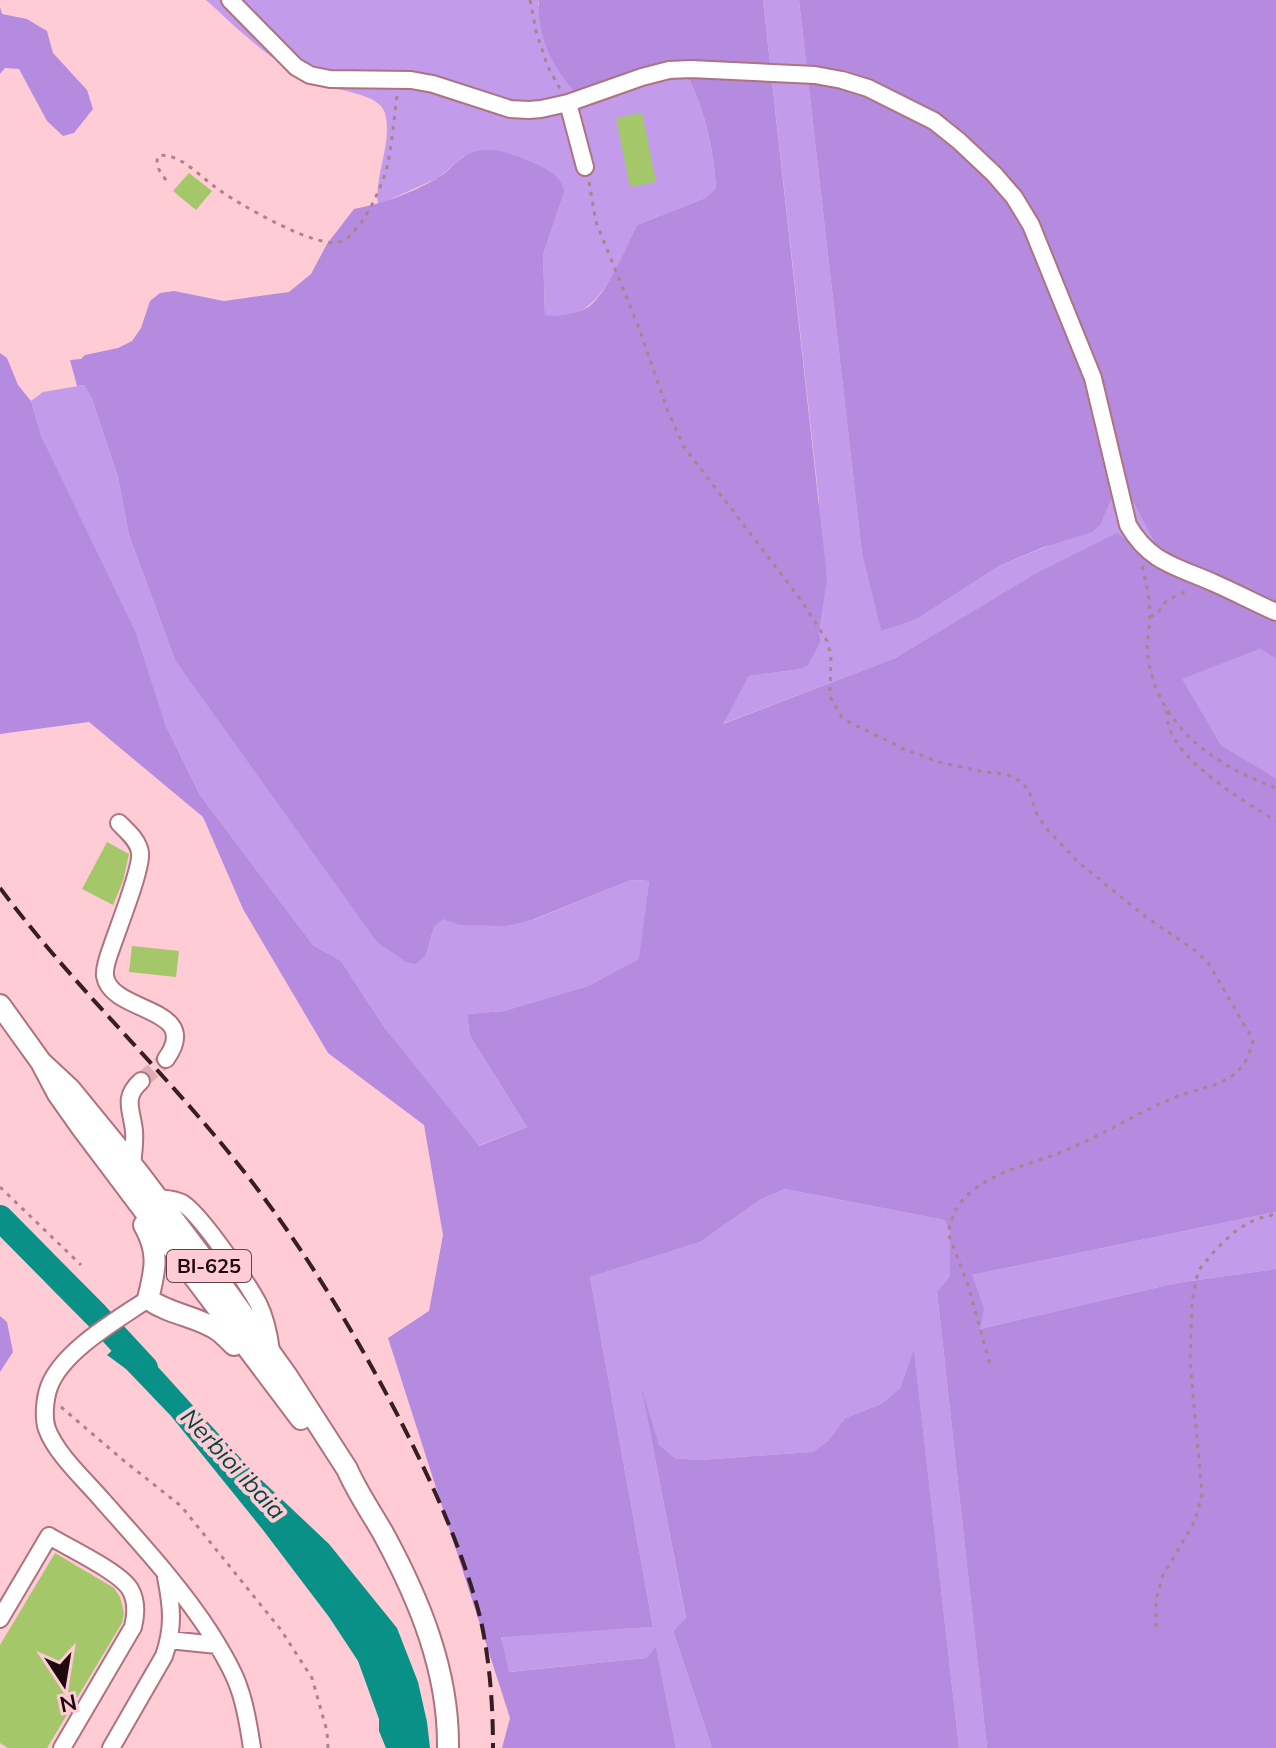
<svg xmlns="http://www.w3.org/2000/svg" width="1276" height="1748" font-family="Mulish,sans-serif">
  <rect width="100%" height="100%" fill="#ffcbd5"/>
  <path fill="#c29ceb" d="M206 0H539L538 5 666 74 688 77C705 110 714 151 716 188L705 198 637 225C623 253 604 308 571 314 563 316 553 315 545 315L543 255 564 193 464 156 438 178 378 205C374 175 393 143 385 113 379 93 337 91 320 84 276 67 240 31 206 0Z
    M763 0H799L862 554 881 630 917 619 999 566 1101 524 1113 496 1121 490 1131 498 1154 542 1176 560 1179 579 1031 576 895 658 722 724 749 676 802 669 821 641 819 631V501Z
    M84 385 92 399 118 477 129 535 175 660 426 955 434 927 443 918 459 925 533 920 631 880 649 881 640 959 588 986 504 1011 467 1014 470 1036 527 1127 478 1146 385 1028 341 961 313 945 200 795 165 724 42 438 31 401 43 392Z
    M1260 649 1276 659V778L1221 745 1181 679Z
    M785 1189 944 1220 950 1231V1276L937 1291 987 1748H959L914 1352 900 1388 881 1404 845 1418 828 1441 812 1452 698 1460 675 1458 659 1446 643 1396 686 1619 673 1631 712 1748H676L656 1648 646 1658 508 1672 501 1636 653 1627 590 1277 700 1242 760 1200Z
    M1276 1212V1269L1176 1283 980 1329 972 1275Z"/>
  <path fill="#b58be0" d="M539 0H763L827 578 819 631 821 641 808 665 802 669 749 676 723 724 895 658 1031 576 1117 533 1179 578 1175 560 1154 542 1131 498 1121 490 1113 496 1101 524 1092 532 1044 547 999 566 917 619 881 631 862 554 799 0H1276V659L1260 649 1182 679 1221 745 1276 778V1212L972 1275 984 1308 980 1329 1176 1283 1276 1269V1748H987L937 1291 950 1276V1231L944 1220 785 1189 760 1200 700 1242 590 1277 653 1627 501 1637 509 1672 646 1658 656 1647 676 1748H502L510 1718 388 1338 429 1311 443 1235 424 1125 328 1053 243 909 203 817 89 722 0 734V353L7 358 18 385 31 401 42 438 135 631 165 724 200 795 313 945 341 961 385 1028 479 1146 527 1127 470 1036 467 1014 504 1011 588 986 639 959 649 881 631 880 532 920 506 926 459 925 443 919 434 927 426 955 416 964 406 962 377 942 175 660 129 535 118 477 92 399 84 385 77 386 70 360 81 359 85 355 118 348 132 341 141 328 150 301 160 293 174 291 224 301 289 292 311 274 327 244 354 209C382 204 411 193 436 179 447 173 455 162 465 156 489 142 519 156 542 167 554 174 563 179 564 193L543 255 545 315C560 316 575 315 588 307 606 296 627 245 637 225L705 198 716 188C714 151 705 110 688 77L666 74 607 100H583C556 75 536 38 539 0Z
    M0 7 2 14 27 19 47 31 53 53 87 90 93 109 74 133 63 136 47 121 19 69 5 68 0 74Z
    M0 1316 7 1322 13 1352 0 1372Z
    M914 1350 959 1748H712L673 1631 686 1618 641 1386 659 1445 675 1458 698 1460 812 1452 828 1441 845 1418 881 1404 900 1388Z"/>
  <path fill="#099187" d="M129 1335 254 1473 329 1544 397 1628 418 1682 427 1722 430 1748H386L379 1731V1719L358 1661 329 1617 263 1530 171 1416 126 1369 107 1355Z"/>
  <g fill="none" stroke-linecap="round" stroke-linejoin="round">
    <path stroke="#099187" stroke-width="26" d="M0 1218 96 1315 145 1368"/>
  </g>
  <path fill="#a3c769" d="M642 113 656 182 630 187 616 118Z
    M189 173 212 191 196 210 173 191Z
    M107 842 129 854 123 881 113 905 82 889Z
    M132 946 179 951 176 977 129 972Z
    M55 1553 114 1588 120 1597 124 1613 122 1623 47 1748H8L0 1743V1645Z"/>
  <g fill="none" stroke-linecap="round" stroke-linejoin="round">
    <path stroke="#ddaeb7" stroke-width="16" stroke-dasharray="16 8" stroke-linecap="butt" d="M141 1081 166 1059"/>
    <g stroke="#ad737e" stroke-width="20">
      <path id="minor" d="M230 0 296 67 310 75 330 79 411 80 433 84 510 109 529 110 541 109 568 103 642 77 669 70 691 69 815 75 842 80 868 88 934 121 959 141 994 174 1014 197 1031 225 1093 378 1128 525C1150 563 1176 566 1214 583 1235 592 1255 603 1276 612
        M568 103 585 167
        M119 823C127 831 139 841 140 853 142 868 118 928 112 946 109 954 104 968 105 976 111 1014 204 1006 166 1059
        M132 1166C133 1154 135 1142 134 1131 132 1110 122 1098 141 1081
        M157 1198C166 1199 174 1199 182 1203 200 1213 247 1283 258 1303 266 1319 269 1335 271 1351
        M148 1299C117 1320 62 1351 49 1387 45 1398 43 1418 47 1429 56 1454 86 1481 103 1501 141 1544 180 1586 211 1634 221 1651 233 1669 239 1688 246 1707 249 1728 252 1748
        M0 1619 49 1536C69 1548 120 1572 130 1589 137 1601 136 1615 133 1627L62 1748
        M169 1640 217 1645
        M111 1748 164 1656C174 1627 172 1607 166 1577"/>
    </g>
    <g stroke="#ad737e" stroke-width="24">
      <path id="major" d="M0 1005 41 1062 58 1094 82 1128 301 1419
        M41 1062 70 1089 137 1171 205 1261 287 1376 347 1469C357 1492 371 1512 383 1533 419 1599 449 1671 448 1748
        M144 1225C160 1253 155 1270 148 1299 170 1315 198 1316 219 1331 224 1335 229 1340 234 1345"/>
    </g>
    <path stroke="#ab838b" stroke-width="3" stroke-dasharray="4 6" stroke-linecap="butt" d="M530 0 536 31 547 65 560 89
      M166 180C160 172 155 166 158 156 177 151 200 176 215 187 235 202 320 252 342 241 363 231 383 185 388 163 392 142 394 119 397 96
      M589 182 596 222 639 328 667 409 684 447 801 600 827 641 831 655 830 696 839 714 849 722 906 750 939 762 984 772 1006 774 1022 782 1029 791 1037 815 1047 829 1078 862 1146 917 1196 951 1209 964 1253 1040C1243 1086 1214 1082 1176 1097 1138 1112 1103 1135 1066 1150 1034 1164 998 1169 971 1192 957 1203 952 1216 948 1233L968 1285 991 1368
      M1142 566C1146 582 1150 598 1150 615 1150 629 1145 644 1148 658 1159 727 1215 766 1276 788
      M1150 616 1156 615 1167 600 1189 590
      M1167 711C1163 755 1243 800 1276 821
      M0 1187 81 1265
      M61 1407 123 1460 181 1506 281 1630 312 1678 327 1731 328 1748
      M1156 1627V1601L1162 1577 1195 1521 1202 1494 1190 1361 1192 1302 1198 1271 1217 1248 1238 1229 1256 1219 1276 1214"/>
    <use href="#minor" stroke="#fff" stroke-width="16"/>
    <use href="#major" stroke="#fff" stroke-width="20"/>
    <path stroke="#361e24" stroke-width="4" stroke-dasharray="16 8" stroke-linecap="butt" d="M0 888C70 982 156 1063 230 1154 295 1234 349 1322 397 1414 431 1480 463 1549 481 1621 490 1663 493 1706 493 1748"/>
  </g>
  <g text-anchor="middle" stroke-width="8" stroke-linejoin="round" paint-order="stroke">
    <rect fill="#ffcbd5" stroke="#62434a" stroke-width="2" x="167" y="1250" width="84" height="32" rx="6"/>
    <g font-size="20" font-weight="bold" fill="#1e090f">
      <text x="209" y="1273">BI-625</text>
    </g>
    <g font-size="24" font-style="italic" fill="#004742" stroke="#ffcbd5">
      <text transform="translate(233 1464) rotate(47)" y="8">Nerbioi ibaia</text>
    </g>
  </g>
  <g transform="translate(64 1684) rotate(168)" stroke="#ffcbd5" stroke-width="6" paint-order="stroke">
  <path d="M0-6L14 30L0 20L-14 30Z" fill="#1e090f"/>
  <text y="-12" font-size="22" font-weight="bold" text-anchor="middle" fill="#1e090f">N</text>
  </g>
</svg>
